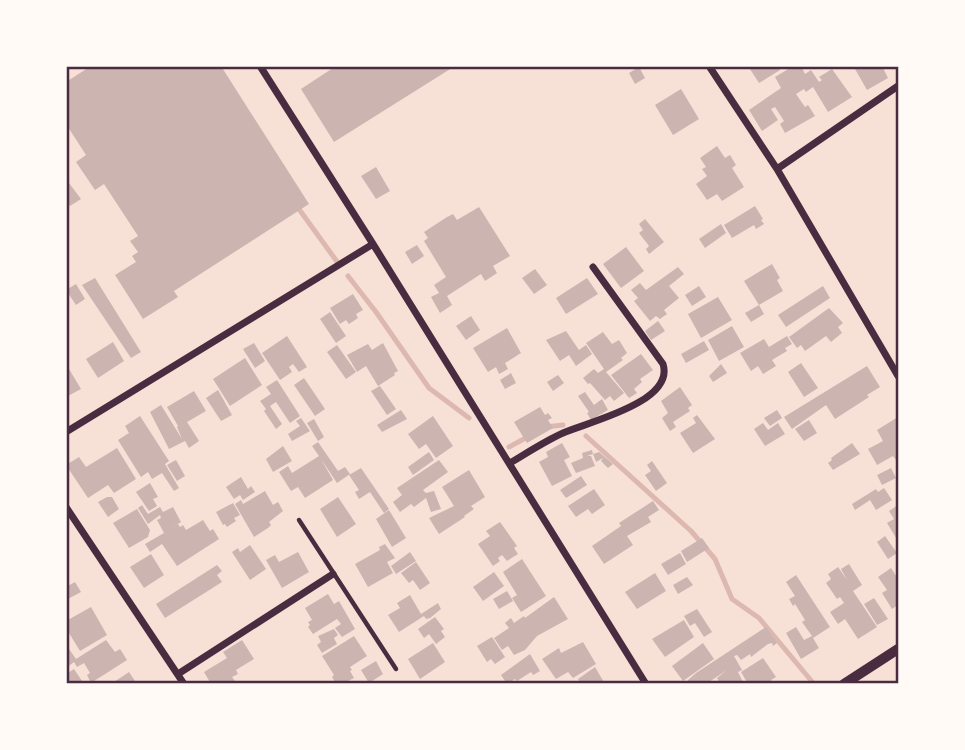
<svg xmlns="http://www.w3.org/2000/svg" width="965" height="750" font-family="'Libre Baskerville',serif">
  <rect width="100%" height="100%" fill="#f7e1d7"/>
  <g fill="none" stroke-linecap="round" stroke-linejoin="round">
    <path stroke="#dcb8b0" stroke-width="5" d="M296 205 338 263
      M348 276 376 312 429 388 469 418
      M545 427 563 425
      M586 436 691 531 715 559 732 599 759 618 814 684
      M509 447 531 435"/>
  </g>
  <path fill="#ccb4b1" d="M91 66H221L309 204 174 291 178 297 143 319 115 275 136 262 132 256 138 252 130 241 138 236 104 184 95 190 76 162 86 155 66 124V82Z
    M336 66H455L334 142 301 89Z
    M748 66H778L780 70 759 83Z
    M788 66H801L805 74 811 70 819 82 822 80 819 77 832 69 852 97 828 112 813 87 806 92 804 89 796 94 805 107 808 105 815 116 785 133 780 124 784 121 775 107 771 109 778 120 762 131 749 110 781 88 775 77 790 68Z
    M860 66H882L888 78 867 90 855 69Z
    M639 67 645 78 635 84 629 73Z
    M681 89 699 119 673 135 655 105Z
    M717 146 725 158 730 155 736 165 732 168 744 187 722 201 717 194 707 200 696 184 707 176 702 169 706 167 700 158Z
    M376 167 390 191 376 199 361 176Z
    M66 179 81 199 70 206 68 204 66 205Z
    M755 206 763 219 761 220 764 224 756 229 754 225 732 238 724 225Z
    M479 207 510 256 493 266 497 273 485 281 481 274 447 296 452 305 440 313 431 297 439 293 434 285 446 277 424 241 428 238 424 232 447 217 453 214 457 220Z
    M645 219 664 242 649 254 646 249 649 246 639 233 643 230 639 224Z
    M721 224 726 233 705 248 699 239Z
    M417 245 424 256 412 264 405 252Z
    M626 247 644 271 621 288 603 264Z
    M772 264 780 278 777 280 783 291 759 305 764 314 751 322 745 313 759 305 744 281Z
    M678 267 684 274 669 286 679 298 664 310 667 314 660 319 656 316 650 321 634 301 638 298 631 290 640 283 646 290Z
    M535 269 547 285 534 294 522 278Z
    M95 278 141 352 131 358 82 285Z
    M587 278 598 294 566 314 556 298Z
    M76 284 85 299 76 305 66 290Z
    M699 286 706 297 692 306 685 295Z
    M823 286 830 298 786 327 778 315Z
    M353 294 363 310 356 314 358 318 349 324 346 320 340 324 330 308Z
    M718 297 732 320 701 338 688 314Z
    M829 308 843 323 838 327 842 333 831 342 826 336 805 351 801 345 797 348 789 337Z
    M330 312 346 336 336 343 320 319Z
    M471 316 480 330 466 340 456 326Z
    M658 321 665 331 651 340 645 331Z
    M732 326 744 347 719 361 708 340Z
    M507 328 521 353 505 363 508 369 499 374 496 367 488 372 473 348Z
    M566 331 579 350 586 345 592 354 576 366 569 355 560 361 546 340Z
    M603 332 612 344 619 340 627 353 621 358 623 360 606 372 624 393 614 401 610 396 605 400 590 383 588 384 583 378 594 369 598 373 604 369 586 343Z
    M287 336 307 367 299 372 293 364 289 367 292 372 280 380 262 353Z
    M787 336 792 344 785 348 787 351 772 360 776 366 763 374 758 366 751 371 740 353 764 339 769 347Z
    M704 341 709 350 686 363 681 354Z
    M113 342 124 361 98 378 86 359Z
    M254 343 265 361 255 368 243 349Z
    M383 343 398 371 394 373 395 375 378 386 366 366 357 372 347 355 368 344 372 350Z
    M337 345 356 372 346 379 327 352Z
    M641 354 653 370 640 379 642 382 634 389 637 393 629 398 611 375Z
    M245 358 262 385 230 406 213 379Z
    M801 363 818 388 804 397 788 372Z
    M66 364 81 389 66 397Z
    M721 364 727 373 713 382 709 376Z
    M867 366 880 387 867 395 869 397 835 419 826 405 792 429 784 417Z
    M511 373 516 383 505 389 500 380Z
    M558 375 564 383 553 391 547 382Z
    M304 378 325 409 315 416 294 385Z
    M277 380 300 416 290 423 276 402 270 406 282 424 276 429 264 411 266 409 260 401 271 394 266 387Z
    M380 386 396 409 387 415 371 391Z
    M680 387 692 405 688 408 690 411 673 422 676 427 670 431 662 418 668 413 661 401Z
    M218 390 232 415 221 421 206 398Z
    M194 391 206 411 187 422 199 441 189 448 185 441 169 449 150 412 161 405 182 439 177 427 178 426 167 407Z
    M585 392 594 405 602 399 608 410 591 420 587 413 589 412 578 396Z
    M540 407 545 415 548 413 552 418 548 420 553 428 527 443 514 422Z
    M401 410 407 419 382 432 377 425Z
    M777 410 782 418 770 426 764 418Z
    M697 415 715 439 693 453 680 433 696 423 693 418Z
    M140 416 169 461 165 464 179 488 174 491 162 473 152 479 148 472 141 477 118 440 129 433 125 426Z
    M433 416 453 446 436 458 426 444 419 449 408 434Z
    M898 417V459L896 460 893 456 877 465 868 449 883 441 877 430Z
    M301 418 310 431 292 441 288 434 300 426 296 421Z
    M314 419 324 437 318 441 307 423Z
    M809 420 817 433 804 441 795 429Z
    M763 423 768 430 778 423 785 434 765 446 754 429Z
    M318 442 338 471 345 467 350 474 337 483 321 459 333 480 305 498 298 487 291 491 279 472 288 466 292 473 319 456 312 446Z
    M562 443 570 457 564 460 572 476 552 486 539 462 548 457 546 452Z
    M852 443 860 454 833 470 828 463 832 460 831 458Z
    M283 446 292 461 273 472 266 459Z
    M117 448 136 479 114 493 108 485 88 498 66 465 79 457 86 467Z
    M592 450 593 454 587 456H591L595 466 576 473 571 463 583 458 582 453Z
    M429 452 434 460 413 475 408 467Z
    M599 452 613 464 608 468 601 461 603 458 596 462 593 454Z
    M176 460 185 476 177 481 167 465Z
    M439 460 448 472 423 490 426 493 434 491 441 509 431 512 426 498 414 507 411 504 400 512 393 502 402 495 397 488Z
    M652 461 667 483 656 491 645 475 651 471 647 465Z
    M361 468 389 509 384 513 370 492 359 499 355 492 359 490 349 475Z
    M891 468 896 478 882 485 877 475Z
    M469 470 485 497 471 506 474 509 464 516 465 517 439 534 429 518 454 506 442 487Z
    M581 476 587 485 566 498 560 490Z
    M241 477 248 489 251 486 255 492 243 500 240 495 234 499 226 487Z
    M150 483 158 497 153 499 157 506 149 511 136 492Z
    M884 488 892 500 876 510 870 500 855 510 852 504 876 489 878 492Z
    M594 489 605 505 592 514 588 509 576 517 568 506Z
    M265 491 273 505 278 502 283 511 269 522 271 525 268 528 254 537 235 504 241 500 243 504Z
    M107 497H112L119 509 108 517 98 502Z
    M338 497 356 524 337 537 320 509Z
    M653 501 659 510 648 517 651 522 627 536 633 545 604 564 592 546 621 526 619 523Z
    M233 503 240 515 234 518 236 521 227 527 225 524 223 525 216 512Z
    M142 505 148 514 160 507 163 512 173 507 181 522 168 530 178 524 180 527 183 525 186 530 203 520 210 531 213 529 219 539 177 566 162 544 150 552 145 544 164 533 157 520 161 518 160 515 148 524 138 508Z
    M898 505V541L887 523 894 519 889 511Z
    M137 509 150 530 148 537 129 548 113 523Z
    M389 510 406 538 392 547 376 519Z
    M500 522 517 546 514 548 518 554 507 561 502 555 498 558 500 561 493 566 478 544 490 536 486 531Z
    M885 536 897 553 888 559 877 542Z
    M702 538 709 548 687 562 681 551Z
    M385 544 395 558 387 562 393 573 368 587 355 564 380 550 379 547Z
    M250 545 266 569 250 580 232 552 238 548 240 552Z
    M298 552 309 572 282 588 266 560 275 555 279 562Z
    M410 552 416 561 396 574 391 566Z
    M680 553 686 564 668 575 661 564Z
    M151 554 164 575 144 588 130 567Z
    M522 559 546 596 521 612 512 598 517 595 503 572Z
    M416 562 430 583 420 590 413 580 409 583 401 573Z
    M849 564 862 585 853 591 877 627 858 639 845 619 838 624 830 612 844 603 840 597 837 599 826 583 831 579 828 574 838 567 847 580 841 569Z
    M217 565 222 571 217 575 222 582 165 618 156 604Z
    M891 568 898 579V605L892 609 882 593 887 590 878 577Z
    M494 572 504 586 483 601 473 587Z
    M655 573 666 591 637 609 625 592Z
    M796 575 830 627 813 638 819 648 801 659 786 633 796 627 804 640 812 636 802 622 805 620 795 604 793 606 789 599 795 596 786 582Z
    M687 577 693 585 678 594 673 585Z
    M75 582 81 592 66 600V587Z
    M507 591 513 601 499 609 493 599Z
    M328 594 334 604 339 601 355 629 342 637 335 628 341 624 337 619 313 634 308 627 310 625 308 622 312 620 305 608Z
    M410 595 421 614 438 603 441 609 430 618 426 619 424 616 399 632 388 615 400 608 397 603Z
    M554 597 568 619 537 636 525 650 514 655 508 646 502 650 494 638 509 628 505 623 511 618 514 623 524 616 525 618Z
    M874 598 888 619 877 625 864 604Z
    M91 607 107 635 80 651 69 633 66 634V621Z
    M697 609 712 632 704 637 695 623 690 626 684 616Z
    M435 617 444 629 441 631 445 637 436 644 429 634 424 638 418 629Z
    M684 620 694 637 665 657 652 639Z
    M766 627 777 643 773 646 772 643 768 644 751 657 750 654 741 660 737 655 734 656 742 670 738 672 744 684H720L717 678 727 670 706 684H690L688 680 696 673Z
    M334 629 338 635 334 638 337 644 322 653 317 645 321 642 318 636Z
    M354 636 367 656 350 667 352 670 350 671 354 678 348 681 350 684H336L332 677 334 675 322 656Z
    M492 637 505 657 495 664 491 659 487 662 477 646Z
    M106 640 115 652 120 649 127 660 91 683 87 675 90 673 84 663 77 667 74 662 66 668V651L69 649 76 659Z
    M242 640 254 659 236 670 238 674 232 677 235 681 232 684H211L204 672 227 658 223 652Z
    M583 642 596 664 573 678 568 672 556 679 542 659 559 648 561 653Z
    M433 643 445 662 420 679 408 659Z
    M703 643 714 659 683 681 672 666Z
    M530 654 540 671 533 675 531 672 517 681 515 679 507 684 501 675Z
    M763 658 776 677 771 680 773 684H748L741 672Z
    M376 661 383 674 369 683 361 670Z
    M595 667 605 684H581L578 679Z
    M74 669 84 684H66V674Z
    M129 672 135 681 134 684H111Z"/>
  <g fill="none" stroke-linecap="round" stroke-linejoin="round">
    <path stroke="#4a2c40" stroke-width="4.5" d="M299 520 396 669"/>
    <path stroke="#4a2c40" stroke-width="7" d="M260 66 373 244 646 684
      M709 66 777 169 898 376
      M777 169 898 86
      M66 432 373 244
      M510 463C527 453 545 441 563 433 588 422 675 402 663 364L593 267
      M66 507 184 684
      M178 674 333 574"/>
    <path stroke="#4a2c40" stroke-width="10" d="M844 684 898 649"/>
  </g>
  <rect width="965" height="750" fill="none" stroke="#fffaf5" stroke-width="136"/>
  <rect x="68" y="68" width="829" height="614" fill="none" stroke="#4a2c40" stroke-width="2.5"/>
</svg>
